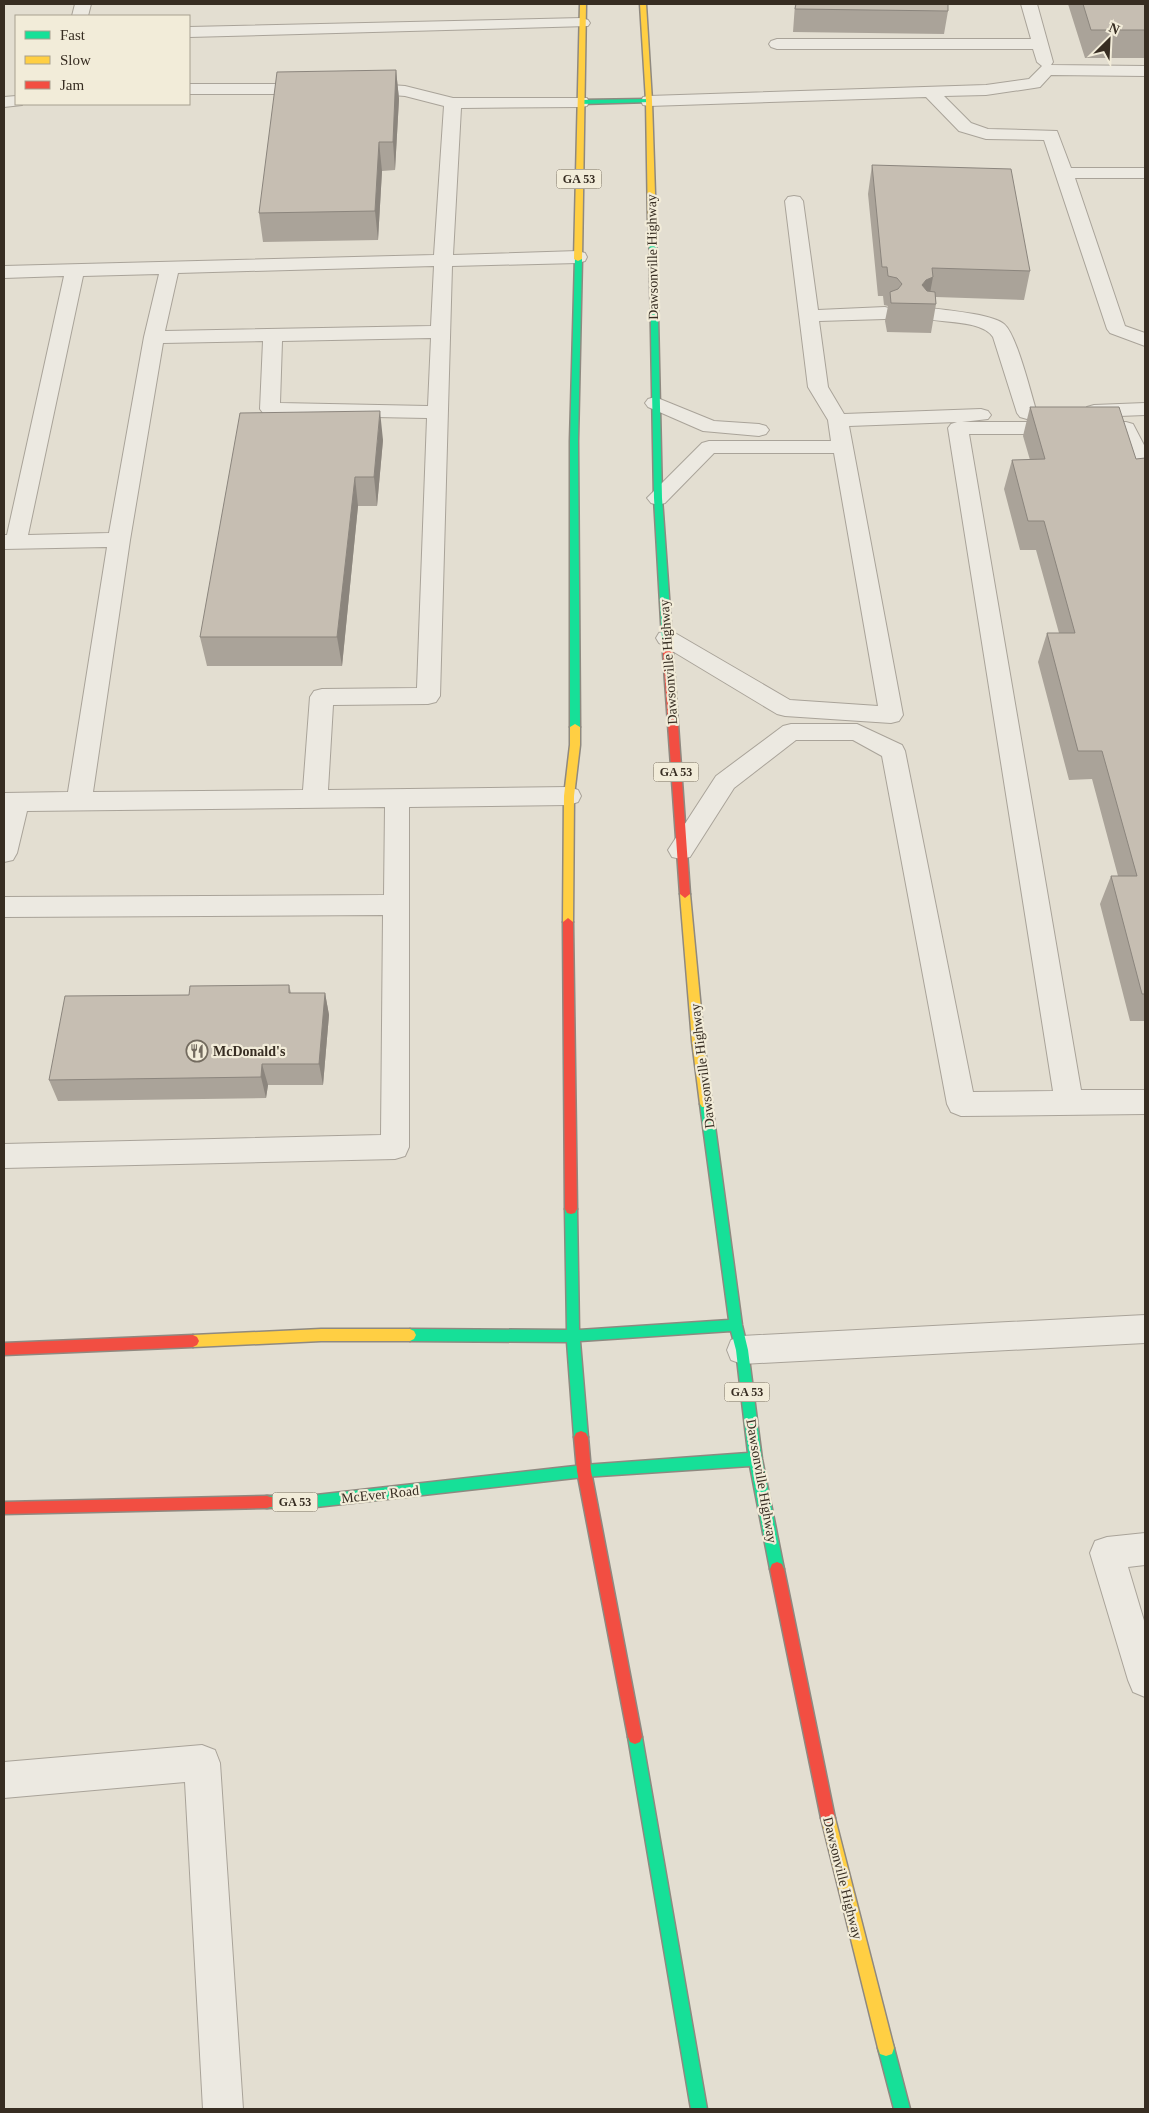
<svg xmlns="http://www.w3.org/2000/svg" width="1149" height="2113" font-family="Georgia,serif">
  <rect width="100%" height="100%" fill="#e3ded1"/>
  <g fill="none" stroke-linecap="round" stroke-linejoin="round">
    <g stroke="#a9a399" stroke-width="2">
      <path id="lane" d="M75 4H91L88 16H72Z
        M1021 4H1037L1053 62 1051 65 1145 66V76L1051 75 1040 87 1034 88 986 95 944 96 971 123 988 129 1057 131 1071 168H1145V178H1075L1125 326 1145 333V346L1110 333 1107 329 1044 140 986 139 959 131 926 97 649 106 643 105 641 101 643 97 649 96 986 85 1029 79 1042 66 1037 62 1033 49H777L771 47 769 44 771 41 777 39H1031Z
        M582 18 588 20 590 23 588 26 189 37V27Z
        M361 83 405 86 453 98H587L589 102 587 106 581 107 461 108 453 255 578 251 585 253 587 257 585 261 578 263 452 266 440 696 436 702 428 704 333 705 328 790 569 787 578 790 581 796 578 802 569 805 409 807V1147L405 1156 395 1159 4 1168V1144L381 1135 383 915 4 917V897L384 895 385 807 27 811 17 853 13 860 4 862V793L68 792 107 547 4 549V535H7L64 276 4 278V266L434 255 444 106 405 96 355 92 353 88 355 84ZM434 266 431 326 165 331 178 273ZM159 274 144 337 109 533 28 535 83 276ZM431 338 428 406 280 403 282 341ZM263 341 260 409 263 413 270 415 427 418 417 688 322 689 314 691 310 697 303 790 93 792 130 540 163 343Z
        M189 84H313L319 85 321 89 319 93 313 94H189Z
        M16 96V104L22 105 4 107V97Z
        M794 196 800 197 803 201 818 310 885 307 892 309 895 313 892 317 885 319 819 321 828 387 844 414 981 409 988 411 991 415 988 419 962 422H1126L1133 424 1145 447V474L1138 473 1135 468 1119 434H969L1081 1090H1145V1114L961 1116 951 1112 947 1104 882 756 853 740H796L734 788 690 857 681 859 672 857 668 850 716 776 783 726 791 724H857L902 745 905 751 973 1092 1053 1091 948 428 951 424 957 422 849 426 903 715 899 721 891 723 785 716 777 714 659 643 656 638 659 633 667 630 675 633 790 700 878 706 834 453H714L665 503 658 505 651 503 647 498 702 443 709 441H831L828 420 808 387 785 201 788 197Z
        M929 308C945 310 992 314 1004 324 1017 335 1031 394 1037 413L1034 417 1027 419 1020 417 1017 413 993 337C982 320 941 323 922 318L919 314 922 310Z
        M655 397 714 421 759 424 766 426 769 430 766 434 759 436 703 431 648 407 645 403 648 399Z
        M1145 403V415L1094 417 1087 415 1084 411 1087 407 1094 405Z
        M1145 1315V1343L742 1364 731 1360 727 1350 731 1340 742 1336Z
        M1145 1533V1565L1128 1567 1145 1624V1697L1133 1692 1128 1680 1090 1553 1095 1541 1107 1537Z
        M202 1745 215 1750 220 1763 243 2109H203L185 1782 4 1798V1762Z"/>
    </g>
    <g stroke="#8f8980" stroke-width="3">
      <path id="fast" d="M649 99 651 100V102L581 104 578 102 581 100Z
        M649 223 656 225 662 498 672 639 667 642 662 639 654 498Z
        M575 257 582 259 578 441 580 727 575 730 570 727V441Z
        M706 1099 710 1101 712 1104 742 1325 748 1350 762 1459 784 1569 782 1574 777 1576 772 1574 770 1569 750 1466 584 1477 316 1507 267 1508 262 1507 260 1502 262 1497 267 1496 316 1495 584 1465 748 1453 736 1350 731 1331 580 1341 588 1437 586 1441 581 1443 576 1441 574 1437 567 1342 410 1341 406 1339 404 1335 406 1331 410 1329 567 1330 565 1209 567 1205 571 1204 575 1205 577 1209 579 1330 729 1320 700 1104 702 1101Z
        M635 1730 640 1732 642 1737 707 2109H691L628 1737 630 1732Z
        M886 2040 892 2042 894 2048 910 2109H894L878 2048 880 2042Z"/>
    </g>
    <g stroke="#8f8980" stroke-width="3">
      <path id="slow" d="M580 4H586L582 259 578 261 574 259Z
        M640 4H646L652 101 656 225 652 227 648 225 646 101Z
        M575 724 580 727V745L574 796 573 922 568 926 563 922 564 796 570 745V727Z
        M685 890 690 894 704 1041 712 1104 710 1107H702L700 1104 692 1041 680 894Z
        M321 1329H410L414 1331 416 1335 414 1339 410 1341H321L193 1347 189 1345 187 1341 189 1337 193 1335Z
        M828 1811 833 1813 835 1818 894 2048 892 2054 886 2056 880 2054 878 2048 821 1818 823 1813Z"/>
    </g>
    <g stroke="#8f8980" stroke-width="3">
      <path id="jam" d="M667 636 672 639 690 894 685 898 680 894 662 639Z
        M568 918 573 922 577 1209 575 1213 571 1214 567 1213 565 1209 563 922Z
        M193 1335 197 1337 199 1341 197 1345 193 1347 4 1355V1343Z
        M581 1431 586 1433 588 1437 591 1471 642 1737 640 1742 635 1744 630 1742 628 1737 577 1471 574 1437 576 1433Z
        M267 1496 272 1497 274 1502 272 1507 267 1508 4 1514V1502Z
        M777 1562 782 1564 784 1569 835 1818 833 1823 828 1825 823 1823 821 1818 770 1569 772 1564Z"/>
    </g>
    <use href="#lane" fill="#ece9e1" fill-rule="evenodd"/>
    <use href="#fast" fill="#16e098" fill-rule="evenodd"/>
    <use href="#slow" fill="#ffcf43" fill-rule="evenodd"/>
    <use href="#jam" fill="#f24e42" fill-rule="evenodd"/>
  </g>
  <path fill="#aaa399" d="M795 4 948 11 944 34 793 32Z
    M1068 4H1145V58H1085Z
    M396 70 399 99 395 170 382 171 378 240 263 242 259 213Z
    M872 165 1030 271 1024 300 936 297V304L931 333 887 332 885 321 888 306 884 305 883 296H878L868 194Z
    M1030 407 1136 459 1145 458V1021H1130L1100 904 1111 876H1118L1092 779 1069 780 1038 662 1047 633H1059L1036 550H1020L1004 489 1012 460H1030L1023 436Z
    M383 440 377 506H358L342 666H207L200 637Z
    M289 985 291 993H325L329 1015 323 1085H268L266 1098 58 1101 49 1080 189 995Z"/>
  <path fill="#8b857d" d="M396 70 399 99 395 170 393 142Z
    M379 142 382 171 378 240 375 211Z
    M933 277 928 304 922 285 926 280Z
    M380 411 383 440 377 506 374 477Z
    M355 477 358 506 342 666 337 637Z
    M325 993 329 1015 323 1085 319 1064Z
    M262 1064 268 1085 266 1098 261 1077Z"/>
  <path fill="#c6beb2" stroke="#8b857d" d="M796 4H948V11L795 9Z
    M1083 4H1145V30H1091Z
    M396 70 393 142H379L375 211 259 213 277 72Z
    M872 165 1011 169 1030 271 932 268 933 277 926 280 922 285 927 291 935 292 936 304 891 303 890 292 898 289 902 284 897 278 888 276 887 267H882Z
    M1030 407H1119L1136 459 1145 458V994H1142L1111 876H1137L1102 751H1078L1047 633H1075L1044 521H1028L1012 460 1045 459Z
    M380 411 374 477H355L337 637H200L240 413Z
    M289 985V993H325L319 1064H262L261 1077 49 1080 65 996 189 995 190 986Z"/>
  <defs>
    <g id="restaurant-ring" transform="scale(1.125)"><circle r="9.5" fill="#f2ecd9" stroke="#736b5f" stroke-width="1.5"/><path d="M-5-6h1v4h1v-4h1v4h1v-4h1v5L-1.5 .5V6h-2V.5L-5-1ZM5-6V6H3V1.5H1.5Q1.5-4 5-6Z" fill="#736b5f"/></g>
  </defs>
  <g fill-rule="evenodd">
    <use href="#restaurant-ring" x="197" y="1051"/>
  </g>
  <g text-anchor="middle" stroke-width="4.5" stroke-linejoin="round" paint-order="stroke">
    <g fill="#f2ecd9" stroke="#6f6659" stroke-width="1">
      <rect x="556.5" y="169.5" width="45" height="19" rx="4"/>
      <rect x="653.5" y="762.5" width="45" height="19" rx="4"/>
      <rect x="724.5" y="1382.5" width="45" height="19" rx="4"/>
      <rect x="272.5" y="1492.5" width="45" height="19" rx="4"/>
    </g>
    <g font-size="12" font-weight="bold" fill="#372d22">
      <text x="579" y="183">GA 53</text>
      <text x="676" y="776">GA 53</text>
      <text x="747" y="1396">GA 53</text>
      <text x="295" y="1506">GA 53</text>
    </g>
    <g font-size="14" fill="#372d22" stroke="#f2ecd9">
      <text transform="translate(652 257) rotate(-91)" y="5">Dawsonville Highway</text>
      <text transform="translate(668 662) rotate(-94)" y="5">Dawsonville Highway</text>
      <text transform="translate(702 1066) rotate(-97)" y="5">Dawsonville Highway</text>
      <text transform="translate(762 1481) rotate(80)" y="5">Dawsonville Highway</text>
      <text transform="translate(380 1494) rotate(-6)" y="5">McEver Road</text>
      <text transform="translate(843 1878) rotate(76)" y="5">Dawsonville Highway</text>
    </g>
    <g font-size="14" font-weight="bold" fill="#372d22" stroke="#f2ecd9" text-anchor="start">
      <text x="213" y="1056">McDonald's</text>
    </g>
  </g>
  <rect width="1149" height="2113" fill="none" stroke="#372d22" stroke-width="10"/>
  <rect x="15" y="15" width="175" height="90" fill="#f2ecd9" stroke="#a7a090"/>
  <rect x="25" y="31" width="25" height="8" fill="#16e098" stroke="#a7a090"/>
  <text x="60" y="40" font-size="15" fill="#372d22">Fast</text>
  <rect x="25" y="56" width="25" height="8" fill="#ffcf43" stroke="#a7a090"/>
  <text x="60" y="65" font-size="15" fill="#372d22">Slow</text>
  <rect x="25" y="81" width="25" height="8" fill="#f24e42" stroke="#a7a090"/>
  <text x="60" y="90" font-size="15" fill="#372d22">Jam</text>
  <g transform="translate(1109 40) rotate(24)" stroke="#f2ecd9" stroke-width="4" paint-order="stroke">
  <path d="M0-4L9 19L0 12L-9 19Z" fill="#372d22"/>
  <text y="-8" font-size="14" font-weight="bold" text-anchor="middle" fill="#372d22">N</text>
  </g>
</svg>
